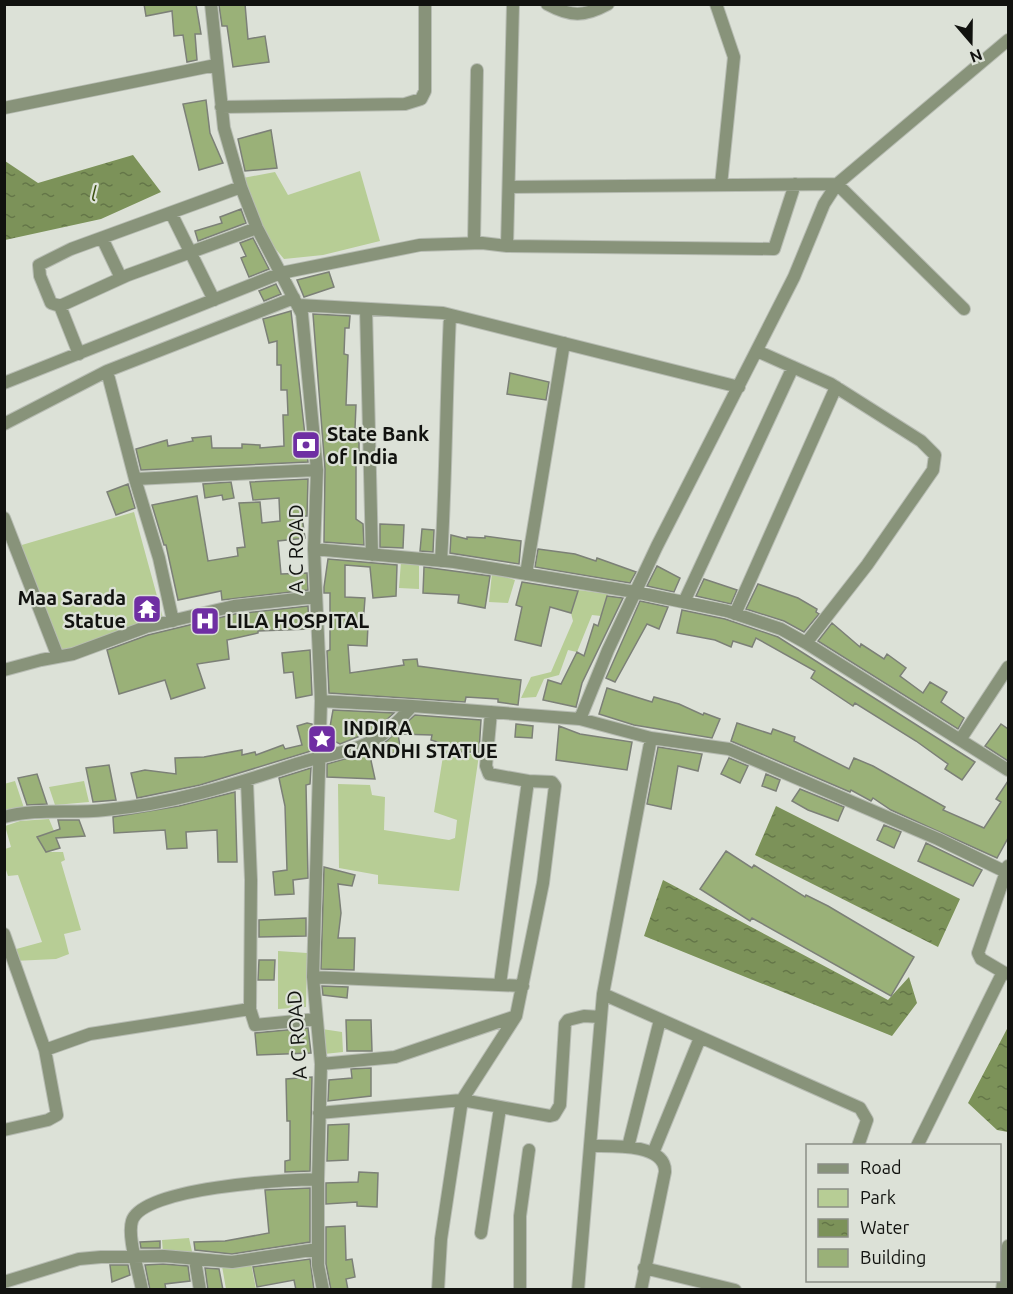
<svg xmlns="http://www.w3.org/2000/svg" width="1013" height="1294" font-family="Ubuntu,sans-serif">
  <defs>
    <pattern id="water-ripples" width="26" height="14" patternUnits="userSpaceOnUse" patternTransform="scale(1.5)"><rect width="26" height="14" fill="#7c9259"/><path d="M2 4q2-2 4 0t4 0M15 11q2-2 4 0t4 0" fill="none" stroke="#647648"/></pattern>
  </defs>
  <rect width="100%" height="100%" fill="#dce1d7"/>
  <path fill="#b7cd95" d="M360 171 380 241 323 255 284 259 259 229 243 178 275 172 288 195Z
    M134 512 163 618 53 654 15 547Z
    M401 562 419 563V589L399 588Z
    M492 573 515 580 508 603 489 602Z
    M578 590 608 594 601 616 592 615 577 652 568 650 559 675 544 679 536 697 521 698 531 677 551 672 573 621 571 613Z
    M444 750 479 755 459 891 378 884V875L339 868 338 784 370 785 372 795 385 797 384 830 449 840 455 838 457 820 434 812Z
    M15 781 24 808 5 813 4 784Z
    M84 781 89 802 55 805 49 787Z
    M49 819 54 831 37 837 46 852H63L65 860 61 862 81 930 64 934 69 954 56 959 14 961 9 951 42 942 18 875 8 876 5 867V849L11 847 5 826 20 821Z
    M278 951 307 953 306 1007 278 1009Z
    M322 1029 342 1032 343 1052 324 1054Z
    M189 1238 193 1256 163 1253 162 1240Z
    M251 1263 256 1289H226L222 1266Z"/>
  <path fill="url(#water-ripples)" d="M133 155 161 192 101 219 5 240V161L38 183Z
    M776 806 960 899 938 947 755 855Z
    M663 880 888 1000 909 977 917 1003 892 1036 644 936Z
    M1008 1027V1132L997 1130 968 1103Z"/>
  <path fill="#9ab178" stroke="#7c8077" stroke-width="1.5" d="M144 4H196L201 34H195L197 60 187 62 183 35 174 36 172 11 146 16Z
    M245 4 248 39 265 36 269 62 233 67 227 26H222L219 5Z
    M206 100 210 133 223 163 199 170 183 104Z
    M271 130 277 168 245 171 238 139Z
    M241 209 246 223 198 241 195 231 222 223 220 217Z
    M253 238 269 269 249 277 241 258 246 256 240 243Z
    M329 272 334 287 304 297 297 280Z
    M276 284 281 294 264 301 259 291Z
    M291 311 308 462 141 470 136 449 167 440 168 446 193 441 192 438 211 436 212 448H242V444L260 445V448L284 446 283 415H288L287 390H281V365H277V341L269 343 263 319Z
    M313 314 350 316 349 328H345L344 354 348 355 346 405H356L355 429H359V455H356V519L363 524 364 545 324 542 325 469Z
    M510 373 549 382 546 400 507 394Z
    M308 479 307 516H302L305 538 278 541 281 574 307 573 308 590 222 600 221 591 178 600 166 545H164L152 505 197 496 208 561 238 556 237 548 245 547 239 503 260 502 262 523 280 521 279 498 253 500 250 482Z
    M231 482 234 498 223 500 222 495 205 498 203 484Z
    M128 484 135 508 116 515 107 492Z
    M380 524 404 525 403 548 380 547Z
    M422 529 434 530 433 552 420 551Z
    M451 535 467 539V537L485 538V536L521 541 519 564 450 553Z
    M538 549 575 554 596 561 597 558 636 572 630 583 535 567Z
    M328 559 397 565 396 596 373 598 370 567 345 565V597L365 598 363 625H368L367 646 348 645 350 673 404 665 403 660 417 659 418 666 521 680 518 705 498 702V699L466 697 465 702 329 693 327 651 330 650V593H324V587Z
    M657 566 680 578 674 592 647 586Z
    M424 567 490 576 485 608 458 603 459 595 423 593Z
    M704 579 737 590 731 604 696 596Z
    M522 582 578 591 571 613 550 607 541 646 515 640 522 607 516 605Z
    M758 584 798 598 817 609 816 612 819 614 804 632 784 621 746 609Z
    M607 596 623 598 582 683 576 707 543 700 548 680 561 684 577 652 584 656 594 624 598 626Z
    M640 601 668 607 659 629 647 624 615 682 606 678Z
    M308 606 309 629 258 631V633L227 640 229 659 197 664 205 688 171 699 165 680 119 694 107 650 148 635 235 614Z
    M682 610 725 619 778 637 975 762 962 780 945 769 948 764 916 741 855 703 853 706 811 678 815 671 756 638 752 647 733 641 731 647 715 640 677 633Z
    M832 623 860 647 861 644 884 659 887 654 906 668 900 676 923 693 930 682 947 692 941 702 964 718 958 729 818 641Z
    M310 650 312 695 296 698 293 672 284 673 282 653Z
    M607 688 652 702 654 697 679 704 703 715 704 713 720 719 712 738 634 725 599 714Z
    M333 710 394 713 375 730 340 744 328 738Z
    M415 715 481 720 479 752H460V749L431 740 432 735 398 734 401 752 370 756 375 779 327 777V764L362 754 383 744Z
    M307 723 312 724 311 751 200 785 137 798 131 773 145 770 176 774 175 758 204 757 242 750V755L255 752 256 755 283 745 285 749 302 745 297 726Z
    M737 723 771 734 773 729 795 737 794 741 849 769 854 758 873 766 945 807 943 810 984 828 1001 802 996 799 1008 781V838L997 858 891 810 873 798 871 801 851 790 850 792 731 741Z
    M516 724 533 726 532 738 515 737Z
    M1001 724 1008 729V761L985 746Z
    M559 726 580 734 632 742 627 770 556 760Z
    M658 747 702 754 698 771 678 766 671 809 647 804Z
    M729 758 748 766 740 783 721 774Z
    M109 765 116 800 93 802 86 768Z
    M311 768 310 784 306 785 308 878 293 880 294 894 275 895 273 872 287 870 285 806 279 778Z
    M37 774 47 804 27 805 18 778Z
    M766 774 780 780 776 791 762 786Z
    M800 789 844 807 838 821 808 810 792 801Z
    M235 792 237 862H218L217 830 186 832 187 848 167 849 165 830 114 833 113 817 179 806Z
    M58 820H79L85 836 56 838 60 848 46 852 37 837 60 829Z
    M884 825 901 832 894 848 877 840Z
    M926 843 982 870 973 886 918 861Z
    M726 851 752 868 754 865 805 897 806 895 828 906 914 957 891 996 752 918 750 921 700 889Z
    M324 867 355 875 352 886 338 884 341 913 338 938H355L354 970 321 969Z
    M306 918V936L259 937V920Z
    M259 960H275L274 980H258Z
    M322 986 348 987 347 998 323 995Z
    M346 1020H371L372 1051H347Z
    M308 1028 311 1053 257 1055 255 1033Z
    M371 1068V1096L328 1101 329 1080 352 1078 351 1069Z
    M312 1077 310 1171 285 1172V1161L290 1160V1121H287L286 1079Z
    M349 1124 348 1160 327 1161 328 1125Z
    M359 1172 378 1173 377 1207 357 1206V1202L326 1204V1183L358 1182Z
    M310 1188V1242L232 1254 195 1250 194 1242 225 1241 269 1233 265 1190Z
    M345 1226 346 1260 352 1259 355 1277 346 1279 348 1290H331L326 1264V1227Z
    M160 1241V1248H141L140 1242Z
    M310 1259 314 1290H296L294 1280 257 1287 253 1267Z
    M163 1264 188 1266 190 1281 165 1284 166 1290H150L145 1265Z
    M110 1265H128L130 1275 112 1282Z
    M205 1268 219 1269 223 1290H208Z"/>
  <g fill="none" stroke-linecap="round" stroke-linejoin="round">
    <g stroke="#b7bcb3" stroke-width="14">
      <path id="street" d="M211 4 224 128 241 187 257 228 302 314 317 470 314 549 321 701 313 977 321 1064 318 1179V1265L323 1290
        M547 4C571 17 584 17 608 4
        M716 4 734 57 721 185
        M221 107 405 104 421 99 425 91V4
        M4 108 216 65
        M509 187 837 184 1008 40
        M171 213 214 300
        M102 238 121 278
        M474 243 477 70
        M507 246 513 4
        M298 305 443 313 739 387
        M60 306 51 303 40 276 39 265 71 249 241 187
        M366 309 372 555
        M757 351 831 384 921 441 935 455 933 470 867 565 806 643
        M79 354 60 306 128 275 257 228
        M107 371 135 479
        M4 383 281 273 420 245 482 243 507 246 774 249 795 184
        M4 424 107 371 294 298
        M4 518 58 657
        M314 549 454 562 635 592 727 611 781 629 806 643 1008 770
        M441 561C446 479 446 397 450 315
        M526 574 564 343
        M684 602 793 367
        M735 614 836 387
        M173 621 159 558 135 479 317 470
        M4 670 41 660 73 654 146 627 234 606 315 597
        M321 701 412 706
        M491 712 486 766 489 774 528 781 500 984
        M580 719 608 650 657 546 794 277 824 204 837 184 964 309
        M651 738 603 994 860 1108 867 1120 858 1146
        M960 740 1008 667
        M4 817C36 808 72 814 105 810 171 804 233 785 296 764 324 755 353 753 379 737 392 729 402 717 412 706L580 719 651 738 729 749 938 839 1008 873
        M4 934 45 1050
        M1003 972 981 959 978 953 1008 866
        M313 977 523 986
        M250 1009 255 1025 316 1019
        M321 1064 395 1057 516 1016
        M319 1113 462 1100 550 1116 554 1115 560 1105 565 1024 568 1020 584 1016 601 1017
        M4 1130 48 1120 57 1115 45 1050 90 1034 250 1009 251 880 247 782
        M590 1146 603 994
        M917 1146 1003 972 1008 974
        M628 1147 660 1020
        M653 1153 700 1038
        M481 1233 500 1108
        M195 1260 200 1290
        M644 1268 735 1290
        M4 1282 79 1259 101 1257 164 1256 232 1262 318 1249
        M142 1290C139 1272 127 1237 132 1221 142 1187 286 1180 318 1179
        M438 1290 441 1239 462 1100 516 1016 543 883 555 786 552 782 528 781
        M520 1290V1216L529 1150
        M578 1290 590 1146C611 1146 666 1143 665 1172L641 1290
        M1002 1290 1008 1246"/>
    </g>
    <use href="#street" stroke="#88937a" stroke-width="12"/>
  </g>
  <defs>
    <g id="bank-square" transform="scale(1.5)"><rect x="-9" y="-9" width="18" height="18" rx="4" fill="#6f2ea3" stroke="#dce1d7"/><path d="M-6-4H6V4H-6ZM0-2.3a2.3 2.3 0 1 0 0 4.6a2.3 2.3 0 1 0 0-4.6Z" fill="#fff"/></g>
    <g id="temple-square" transform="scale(1.5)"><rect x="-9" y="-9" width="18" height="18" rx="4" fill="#6f2ea3" stroke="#dce1d7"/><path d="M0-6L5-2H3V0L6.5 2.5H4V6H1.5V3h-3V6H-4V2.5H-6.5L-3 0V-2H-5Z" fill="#fff"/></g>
    <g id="hospital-square" transform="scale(1.5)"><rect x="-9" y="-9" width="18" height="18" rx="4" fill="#6f2ea3" stroke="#dce1d7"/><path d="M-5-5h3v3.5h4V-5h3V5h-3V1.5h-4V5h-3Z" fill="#fff"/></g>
    <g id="sight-square" transform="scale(1.5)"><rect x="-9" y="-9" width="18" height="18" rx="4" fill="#6f2ea3" stroke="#dce1d7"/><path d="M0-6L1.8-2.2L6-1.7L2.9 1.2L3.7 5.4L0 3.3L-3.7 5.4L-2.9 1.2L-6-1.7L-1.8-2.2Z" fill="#fff"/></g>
  </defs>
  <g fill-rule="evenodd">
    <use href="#bank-square" x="306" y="445"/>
    <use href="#temple-square" x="147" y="609"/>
    <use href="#hospital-square" x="205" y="621"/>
    <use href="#sight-square" x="322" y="739"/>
  </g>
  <g text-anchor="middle" stroke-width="4.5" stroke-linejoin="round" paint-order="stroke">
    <g font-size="20" font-weight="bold" fill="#11120f" stroke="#dce1d7" text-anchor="start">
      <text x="327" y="441">State Bank<tspan x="327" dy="23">of India</tspan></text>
      <text x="126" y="605" text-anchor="end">Maa Sarada<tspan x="126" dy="23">Statue</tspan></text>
      <text x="226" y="628">LILA HOSPITAL</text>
      <text x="343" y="735">INDIRA<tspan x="343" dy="23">GANDHI STATUE</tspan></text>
    </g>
    <g font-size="20" fill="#11120f" stroke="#dce1d7">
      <text transform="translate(296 549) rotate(-90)" y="7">A C ROAD</text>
      <text transform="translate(297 1035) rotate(-94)" y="7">A C ROAD</text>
    </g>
    <g font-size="21" font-style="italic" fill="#3b5010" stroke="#dce1d7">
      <text x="94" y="201">l</text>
    </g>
  </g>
  <rect width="1013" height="1294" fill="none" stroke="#11120f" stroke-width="12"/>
  <rect x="806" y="1144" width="195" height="138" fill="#dce1d7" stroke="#8b8e87" stroke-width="1.5"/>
  <rect x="818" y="1164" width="30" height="9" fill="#88937a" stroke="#8b8e87" stroke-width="1.5"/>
  <text x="860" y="1174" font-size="18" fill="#11120f">Road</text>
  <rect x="818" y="1189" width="30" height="18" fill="#b7cd95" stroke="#8b8e87" stroke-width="1.5"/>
  <text x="860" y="1204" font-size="18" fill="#11120f">Park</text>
  <rect x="818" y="1219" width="30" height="18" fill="url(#water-ripples)" stroke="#8b8e87" stroke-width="1.5"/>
  <text x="860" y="1234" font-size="18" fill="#11120f">Water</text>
  <rect x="818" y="1249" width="30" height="18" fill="#9ab178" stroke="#8b8e87" stroke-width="1.5"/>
  <text x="860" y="1264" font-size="18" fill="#11120f">Building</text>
  <g transform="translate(971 42) rotate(160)" stroke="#dce1d7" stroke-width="4.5" paint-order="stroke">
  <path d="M0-4.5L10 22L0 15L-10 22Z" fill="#11120f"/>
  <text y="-9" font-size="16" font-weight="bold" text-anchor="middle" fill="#11120f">N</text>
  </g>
</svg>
